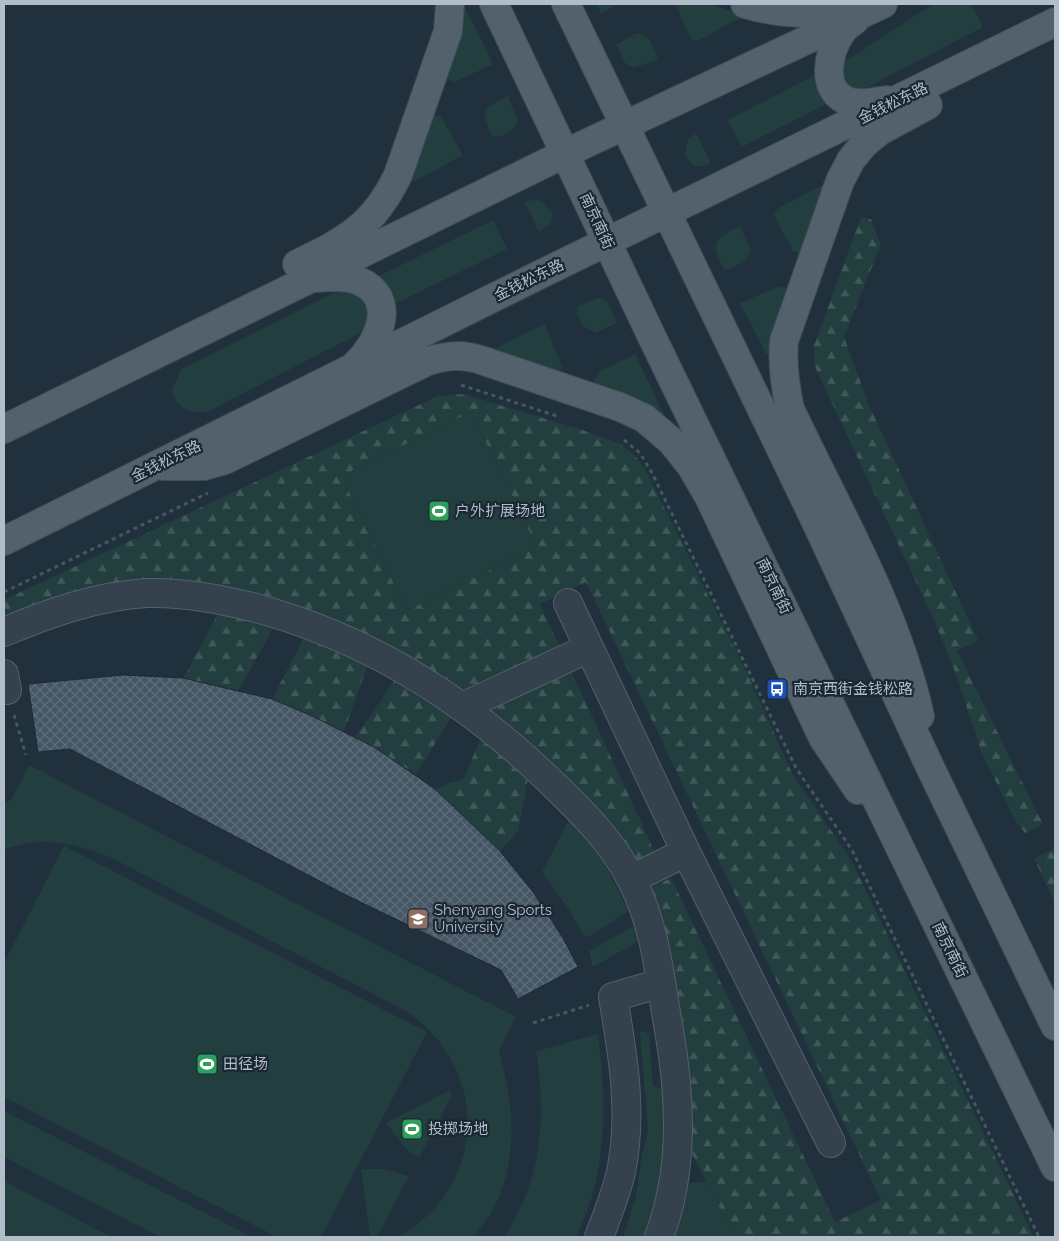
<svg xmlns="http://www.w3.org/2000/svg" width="1059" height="1241" font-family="Raleway,'Noto Sans SC',sans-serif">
  <defs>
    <pattern id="forest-firs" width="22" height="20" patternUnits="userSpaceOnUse" patternTransform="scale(1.25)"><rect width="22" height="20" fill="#233e3e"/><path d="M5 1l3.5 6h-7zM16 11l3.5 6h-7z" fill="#415859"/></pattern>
    <pattern id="building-cross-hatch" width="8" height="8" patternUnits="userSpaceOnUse" patternTransform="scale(1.25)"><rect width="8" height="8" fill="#455664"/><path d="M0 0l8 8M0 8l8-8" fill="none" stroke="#5d6c79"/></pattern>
  </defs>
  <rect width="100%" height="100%" fill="#21303d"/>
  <path fill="#233e3e" d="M596 4H619L601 13Z
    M675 4H712L744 16 699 40 692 41Z
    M933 4H971L983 27 864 89 854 91 846 87 840 70 844 62Z
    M462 7 466 10 491 59 492 65 454 82 445 78Z
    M636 33C649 32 653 48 658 59L634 68 625 63 616 45Z
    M821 72 832 101 742 147 727 120Z
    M508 96 518 122C514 131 502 138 493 137 479 110 482 109 508 96Z
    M429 114 441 117 463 155 415 181H406Z
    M696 133 711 163C699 169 691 167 685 154L688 139Z
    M823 185 827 186 804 254 793 251 773 213 780 207Z
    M530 200 541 201 553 212 551 223 539 232 525 203Z
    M493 220 507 249 393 305 379 276Z
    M738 227 742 229 751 251 744 262 725 271C711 244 711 241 738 227Z
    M780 286 791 289 772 354H766L740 303Z
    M350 288 371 305 367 326 360 333 207 412C188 413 176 409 172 389L182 369 337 291Z
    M599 298C610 299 613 314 617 323L595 333 583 326 577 313 578 306Z
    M545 324 562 367 559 375 496 354 498 347Z
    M635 354 664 415 661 419 592 384 600 371Z
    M471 412 537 547 407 611 341 476Z
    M29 765 516 1017 499 1051C517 1113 521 1185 473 1237H398C487 1187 491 1071 408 1012L110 857C74 843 40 835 4 850V803L11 800Z
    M571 816 603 861 629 911 586 938 566 905 542 872Z
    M64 846 427 1032 321 1237H277L4 1097V963Z
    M635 925 639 941 593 967 589 951Z
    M640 1032 649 1033 653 1086 669 1090 667 1184 707 1182 735 1237H623L636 1196 642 1154 648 1131Z
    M598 1034C607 1102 608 1174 576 1237H504C542 1180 547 1116 536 1051Z
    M450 1090 452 1095 419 1158 406 1149 386 1123Z
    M4 1111 252 1237H160L4 1157Z
    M361 1169H383L409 1176 377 1237H370Z
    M4 1181 111 1237H4Z"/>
  <path fill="url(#forest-firs)" fill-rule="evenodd" d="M861 217 871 219 881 244 844 337 868 403 978 640 957 651 1043 824 1025 833 1015 820 982 754 953 666 932 616 815 367 814 345Z
    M463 394 582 430 619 443 633 454 644 467 748 675 792 773 851 860 1034 1237H735L671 1113 648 889 671 878 835 1222 881 1200 586 582 540 604 649 839 655 856 641 863 517 731 391 646 297 606 216 589 4 627V600L438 396ZM471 412 537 547 407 611 341 476Z
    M220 610 275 625 238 691 183 679Z
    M307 632 369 662 344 731 272 699Z
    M398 676 453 715 416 774 355 737Z
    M482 735 528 778 518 831 500 851 435 789 464 778Z
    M1055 848V903L1034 858Z"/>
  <path fill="url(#building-cross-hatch)" stroke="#1d2934" d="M123 675 183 678 272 699 312 716 374 747 435 789 500 851 533 892 563 938 578 967 518 999 501 970 346 895 70 749 38 752 28 684Z"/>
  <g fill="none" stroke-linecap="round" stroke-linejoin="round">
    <g stroke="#54606b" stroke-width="30">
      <path id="minor" d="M568 603 686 852 831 1143
        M4 632C49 613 97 596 147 593 183 592 221 599 256 608 371 639 472 704 556 787 585 815 614 844 632 881 656 926 660 981 669 1030 681 1099 684 1171 659 1237
        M4 674 7 690
        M462 707 589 648
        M632 879 686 852
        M599 1237C607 1216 616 1194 621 1172 633 1113 623 1055 613 997L661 983"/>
    </g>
    <g stroke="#3f4b56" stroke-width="30">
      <path id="major" d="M494 4 651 335 1055 1167
        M566 4 814 518 931 769 1055 1026
        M745 4C777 13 811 18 842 4
        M855 20C850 24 844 28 841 33 829 51 820 88 845 100 858 106 873 102 887 100
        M297 264C346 240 373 227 398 175L448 31 450 4
        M316 278C331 277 351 275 365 284 397 303 377 345 356 364
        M4 429 566 153 883 4
        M162 466H204L225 460 428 361C449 355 463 354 484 361L620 407 644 418 671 441 691 466 709 497 823 738 858 790
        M4 541 535 277 1055 22
        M920 716C896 608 837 509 790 409 785 386 782 365 784 341L840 181 851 160 864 144 880 131 928 105"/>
    </g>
    <path stroke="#415a5b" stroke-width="3" stroke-dasharray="4 4" stroke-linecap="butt" d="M461 385 557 416
      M624 440 640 453 652 473 796 768 852 850 1039 1237
      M4 592 208 493
      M14 715 26 755
      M533 1023 589 1005"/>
    <use href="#minor" stroke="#35424d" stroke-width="28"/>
    <use href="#major" stroke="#53616d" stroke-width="28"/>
  </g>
  <defs>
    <g id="stadium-square" transform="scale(1.125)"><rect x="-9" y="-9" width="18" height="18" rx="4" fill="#2e9e5b" stroke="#1b2732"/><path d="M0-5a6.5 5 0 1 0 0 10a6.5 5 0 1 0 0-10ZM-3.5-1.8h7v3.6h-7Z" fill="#fff"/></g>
    <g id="bus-square" transform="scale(1.125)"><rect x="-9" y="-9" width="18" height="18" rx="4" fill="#1a4fb4" stroke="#1b2732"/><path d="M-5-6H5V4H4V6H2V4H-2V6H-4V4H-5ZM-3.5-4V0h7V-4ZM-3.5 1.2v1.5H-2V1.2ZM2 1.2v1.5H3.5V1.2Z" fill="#fff"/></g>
    <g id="university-square" transform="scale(1.125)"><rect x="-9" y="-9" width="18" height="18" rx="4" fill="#8d6e63" stroke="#1b2732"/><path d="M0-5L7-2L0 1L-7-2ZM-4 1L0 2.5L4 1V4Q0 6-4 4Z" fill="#fff"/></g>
  </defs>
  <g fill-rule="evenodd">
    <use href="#stadium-square" x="439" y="511"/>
    <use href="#bus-square" x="777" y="689"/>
    <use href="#university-square" x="418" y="919"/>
    <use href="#stadium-square" x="207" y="1064"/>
    <use href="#stadium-square" x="412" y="1129"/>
  </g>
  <g text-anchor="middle" stroke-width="4.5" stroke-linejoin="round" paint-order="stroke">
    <g font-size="15" fill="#b1bdc9" stroke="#1b2732">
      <text transform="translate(893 103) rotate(-26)" y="5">金钱松东路</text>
      <text transform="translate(597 221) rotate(65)" y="5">南京南街</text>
      <text transform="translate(529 280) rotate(-26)" y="5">金钱松东路</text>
      <text transform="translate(166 461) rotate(-26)" y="5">金钱松东路</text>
      <text transform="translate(774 586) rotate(64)" y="5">南京南街</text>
      <text transform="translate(950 950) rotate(64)" y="5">南京南街</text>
    </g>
    <g font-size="15" fill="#b1bdc9" stroke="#1b2732" text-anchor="start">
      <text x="455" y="516">户外扩展场地</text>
      <text x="793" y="694">南京西街金钱松路</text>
      <text x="434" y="915">Shenyang Sports<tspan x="434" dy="17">University</tspan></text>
      <text x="223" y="1069">田径场</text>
      <text x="428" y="1134">投掷场地</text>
    </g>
  </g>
  <rect width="1059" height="1241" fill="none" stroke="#b1bdc9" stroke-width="10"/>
</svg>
